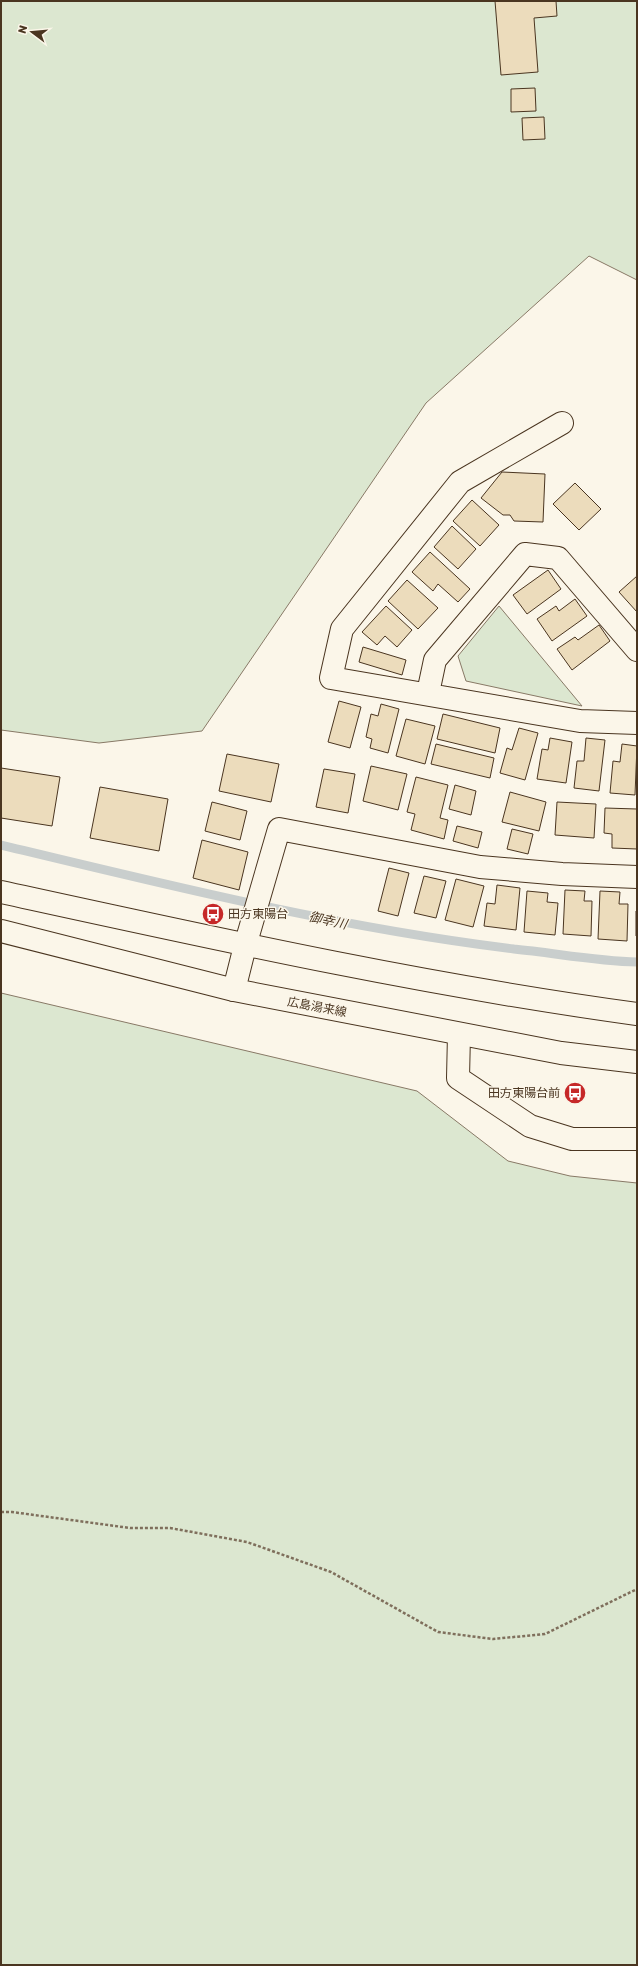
<svg xmlns="http://www.w3.org/2000/svg" width="638" height="1966" font-family="Rubik,'Noto Sans JP',sans-serif">
  <rect width="100%" height="100%" fill="#fbf6e9"/>
  <path fill="#dce7d0" stroke="#887966" d="M1 1H637V280L589 256 426 403 202 731 99 743 1 730Z
    M499 606 582 706 466 681 458 656Z
    M1 993 417 1091 508 1161 570 1176 637 1183V1965H1Z"/>
  <g fill="none" stroke-linecap="round" stroke-linejoin="round">
    <path stroke="#c9cecd" stroke-width="9" d="M1 845C171 886 341 928 514 949 555 953 596 961 637 962"/>
  </g>
  <path fill="#ecdcbc" stroke="#4a3520" d="M495 1H556L557 16 534 18 538 72 501 75Z
    M535 88 536 111 511 112V89Z
    M544 117 545 139 523 140 522 118Z
    M502 472 545 474 543 522 514 521 510 515H503L481 498Z
    M575 483 601 509 579 530 553 504Z
    M472 500 499 525 480 546 453 521Z
    M452 526 476 549 458 569 434 547Z
    M430 552 470 589 458 602 438 584 433 591 412 572Z
    M548 570 561 589 527 614 513 595Z
    M637 576V612L619 592Z
    M407 580 438 608 418 629 388 601Z
    M575 599 587 616 552 641 537 619 556 606 559 611Z
    M386 606 412 630 397 647 385 636 377 645 362 632Z
    M599 625 610 641 572 670 557 649 575 637 578 640Z
    M363 647 406 660 402 675 359 662Z
    M339 701 361 707 350 748 328 742Z
    M381 704 399 709 388 753 370 748 372 739 366 737 371 714 378 716Z
    M443 714 500 728 495 753 437 739Z
    M406 719 435 726 425 764 396 756Z
    M519 728 538 733 525 780 500 773 507 748 512 750Z
    M550 738 572 742 566 783 537 779 542 749 548 750Z
    M586 738 605 740 599 791 574 788 577 761H584Z
    M436 744 494 758 490 778 431 764Z
    M622 744 637 746 635 795 610 793 613 761 620 762Z
    M227 754 279 764 271 802 219 791Z
    M371 766 407 774 398 810 363 801Z
    M1 768 60 777 52 826 1 818Z
    M324 769 355 774 348 813 316 807Z
    M416 777 448 785 440 818 448 820 444 839 411 830 415 814 407 812Z
    M455 785 476 791 471 815 449 809Z
    M100 787 168 799 159 851 90 838Z
    M510 792 546 802 539 831 502 822Z
    M212 802 247 811 240 840 205 831Z
    M557 802 596 804 594 838 555 835Z
    M605 808 637 809V849L612 848V834L604 833Z
    M457 826 482 832 478 848 453 841Z
    M512 829 533 834 528 854 507 849Z
    M202 840 248 852 239 890 193 878Z
    M389 868 409 873 398 916 378 911Z
    M424 876 446 881 436 918 414 913Z
    M456 879 484 886 473 927 445 920Z
    M497 885 520 888 516 930 484 926 487 903 495 904Z
    M565 890 585 891 584 901H592L591 936 563 934Z
    M527 891 548 893 547 902 558 903 555 935 524 932Z
    M600 891 620 892 619 904H628L627 941 598 939Z
    M636 911H637V936H636Z"/>
  <g fill="none" stroke-linecap="round" stroke-linejoin="round">
    <g stroke="#4a3520" stroke-width="24">
      <path id="minor" d="M562 423 460 482 342 629 331 678 580 721 637 723
        M428 693 435 660 525 554 558 558 637 650
        M234 990 245 946 279 829 480 867 562 874 637 877
        M459 1034 458 1078 530 1126 572 1139H637"/>
    </g>
    <g stroke="#4a3520" stroke-width="24">
      <path id="major" d="M1 892C212 938 423 985 637 1014
        M1 931 234 990 561 1053 637 1062"/>
    </g>
    <path stroke="#7f6f5c" stroke-width="2.5" stroke-dasharray="3 2" stroke-linecap="butt" d="M1 1512H12L130 1528H170L247 1542 331 1572 438 1632 493 1639 545 1634 637 1589"/>
    <use href="#minor" stroke="#fbf6e9" stroke-width="22"/>
    <use href="#major" stroke="#fbf6e9" stroke-width="22"/>
  </g>
  <defs>
    <g id="bus-disc" transform="scale(1.15)"><circle r="9.5" fill="#c62828" stroke="#fbf6e9"/><path d="M-5-6H5V4H4V6H2V4H-2V6H-4V4H-5ZM-3.5-4V0h7V-4ZM-3.5 1.2v1.5H-2V1.2ZM2 1.2v1.5H3.5V1.2Z" fill="#fff"/></g>
  </defs>
  <g fill-rule="evenodd">
    <use href="#bus-disc" x="213" y="914"/>
    <use href="#bus-disc" x="575" y="1093"/>
  </g>
  <g text-anchor="middle" stroke-width="3" stroke-linejoin="round" paint-order="stroke">
    <g font-size="12" fill="#4a3520" stroke="#fbf6e9" text-anchor="start">
      <text x="228" y="918">田方東陽台</text>
      <text x="560" y="1097" text-anchor="end">田方東陽台前</text>
    </g>
    <g font-size="12" fill="#4a3520" stroke="#fbf6e9">
      <text transform="translate(317 1007) rotate(11)" y="4">広島湯来線</text>
    </g>
    <g font-size="13" font-style="italic" fill="#4a3520" stroke="#fbf6e9">
      <text transform="translate(328 920) rotate(12)" y="5">御幸川</text>
    </g>
  </g>
  <rect width="638" height="1966" fill="none" stroke="#4a3520" stroke-width="4"/>
  <g transform="translate(32 32) rotate(286)" stroke="#fbf6e9" stroke-width="3" paint-order="stroke">
  <path d="M0-3L7 15L0 10L-7 15Z" fill="#4a3520"/>
  <text y="-6" font-size="11" font-weight="bold" text-anchor="middle" fill="#4a3520">N</text>
  </g>
</svg>
